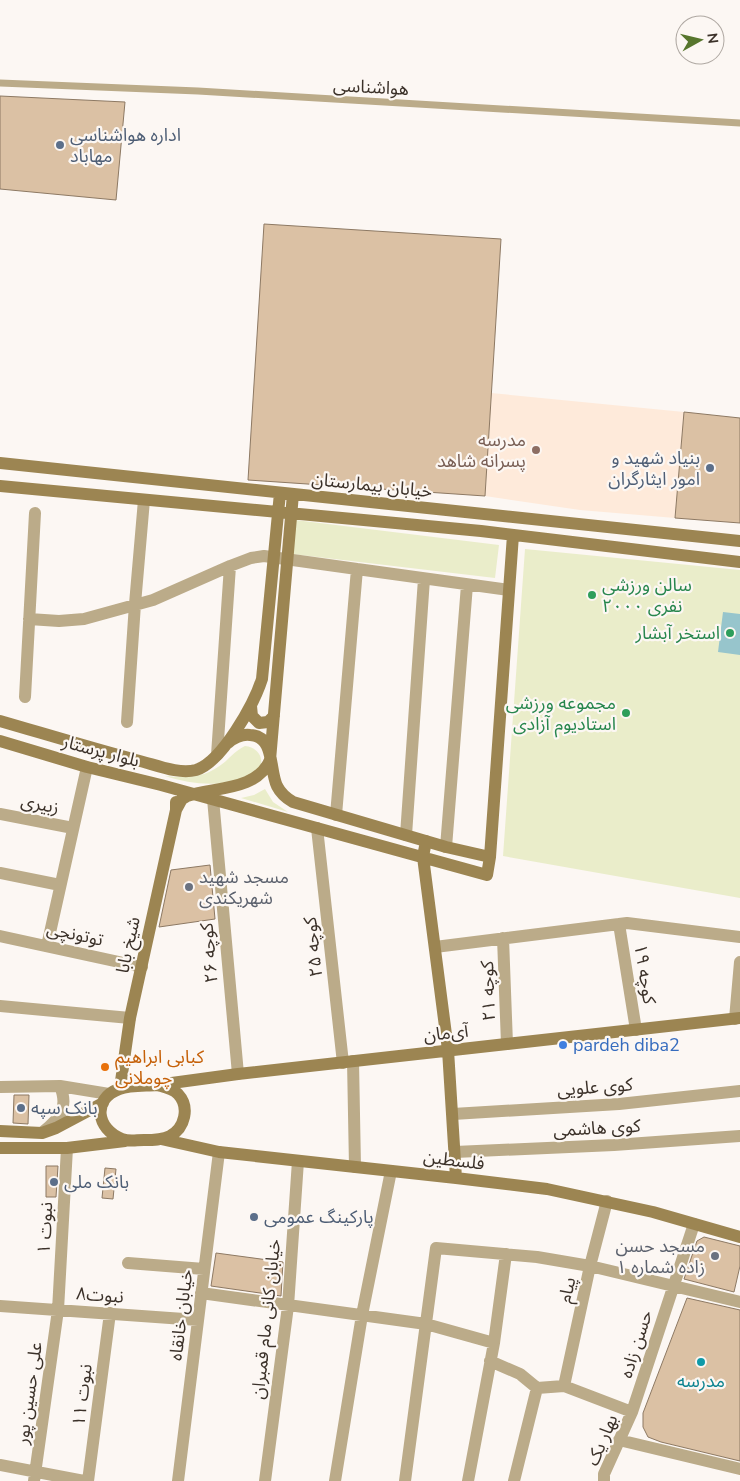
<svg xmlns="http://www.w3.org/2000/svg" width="740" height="1481" font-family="'Nunito Sans','Noto Sans Arabic',sans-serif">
  <rect width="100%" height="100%" fill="#fcf7f3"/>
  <path fill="#feeada" d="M491 393 684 412 675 518 580 510 485 496Z"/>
  <path fill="#eaedca" d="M295 520 499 545 495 578 292 554Z
    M525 549 740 570V898L503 856Z
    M245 746C263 748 267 767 252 775 223 788 194 785 165 776 190 778 206 778 226 761 232 755 237 750 245 746Z
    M265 789 273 802 288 812 241 798 254 795Z"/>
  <path fill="#97c5cc" d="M723 612 740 614V655L718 652Z"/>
  <path fill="#dbc1a4" stroke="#8d7963" d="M0 96 125 102 116 200 0 189Z
    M264 224 501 239 485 496 248 480Z
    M684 412 740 418V523L675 518Z
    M210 865 215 919 159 927 171 870Z
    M14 1095H29L28 1124 13 1123Z
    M46 1166H58L56 1197H46Z
    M105 1168 116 1169 113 1199 102 1198Z
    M704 1237 740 1246V1266L734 1292 684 1279 697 1241Z
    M216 1253 283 1262 281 1296 211 1286Z
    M687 1298 740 1310V1461L661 1442 648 1437 643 1427V1413Z"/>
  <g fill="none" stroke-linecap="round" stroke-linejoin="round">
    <path stroke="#bbab89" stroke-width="7" d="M0 83 198 91 740 123"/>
    <path stroke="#bbab89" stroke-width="12" d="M357 569 509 590
      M29 619 59 621 84 619 153 600 230 566 251 558 264 556 357 569 336 815
      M25 697 35 513
      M127 722 135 604 144 500
      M217 755 230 566
      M213 799 238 1074
      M0 814 73 828
      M317 828 343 1063
      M406 835 424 579
      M446 847 467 585
      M0 873 60 885
      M619 924 636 1030
      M0 936 142 967
      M503 938 507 1044
      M47 946 87 767
      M435 947 627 923 740 937
      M0 1006 130 1018
      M735 1019 740 962
      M353 1061 355 1167
      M0 1087 60 1086 109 1094
      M453 1114 619 1104 740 1091
      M43 1132C60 1118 69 1108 60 1086
      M455 1152 614 1145 740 1136
      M128 1263 204 1269
      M201 1293 426 1324 494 1343
      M0 1306 198 1320
      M490 1361 520 1374 537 1388 564 1386 632 1412
      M564 1386 590 1266 607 1201
      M619 1440 740 1469
      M0 1465 84 1481
      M34 1481 58 1310 67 1148
      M88 1481 110 1313
      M178 1481 219 1152
      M265 1481 288 1306 298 1161
      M335 1481 362 1315 391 1171
      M405 1481 436 1248 537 1257 590 1266 740 1302
      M468 1481 494 1343 506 1254
      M514 1481 537 1388
      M604 1481V1474L632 1412 694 1224"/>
    <path stroke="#9c8552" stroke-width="12" d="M0 463 740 541
      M0 486 481 531 740 562
      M251 706 252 716 259 723 268 722 274 716
      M0 721C45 734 91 748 136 760 154 764 178 775 196 770 222 762 254 704 262 679L280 493
      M0 741 87 767 161 785 487 875 490 857 513 535
      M228 743C235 737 241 734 250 735 275 736 269 769 277 786 281 794 286 798 293 802L446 847 490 857
      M176 810 182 799 187 796C214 787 257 791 270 760L293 494
      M426 841 423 857 448 1050 456 1178
      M157 1085 238 1074 740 1018
      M157 1085C164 1087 172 1088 178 1094 190 1107 185 1128 170 1136 162 1140 153 1140 144 1140 136 1140 129 1142 122 1139 96 1129 92 1099 119 1089 130 1085 145 1086 157 1085Z
      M120 1088 130 1018 176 810V802
      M0 1131 42 1133 56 1128 103 1103
      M161 1139 219 1152 456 1178 547 1189 653 1212 740 1237
      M0 1148H67L125 1141"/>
  </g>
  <g fill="#5c6f8a" stroke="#fcf7f3" stroke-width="2">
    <circle cx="60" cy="145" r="5"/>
    <circle cx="710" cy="468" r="5"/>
    <circle cx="21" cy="1108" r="5"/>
    <circle cx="54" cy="1182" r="5"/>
    <circle cx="254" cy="1217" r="5"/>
  </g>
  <circle fill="#8d6e63" stroke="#fcf7f3" stroke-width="2" cx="536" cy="450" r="5"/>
  <g fill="#2e9e5b" stroke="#fcf7f3" stroke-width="2">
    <circle cx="592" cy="595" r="5"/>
    <circle cx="730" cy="633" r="5"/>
    <circle cx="626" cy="713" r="5"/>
  </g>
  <g fill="#6b7280" stroke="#fcf7f3" stroke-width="2">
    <circle cx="189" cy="887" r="5"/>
    <circle cx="715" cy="1256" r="5"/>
  </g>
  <circle fill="#3f7fe0" stroke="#fcf7f3" stroke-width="2" cx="563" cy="1045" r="5"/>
  <circle fill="#e8710a" stroke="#fcf7f3" stroke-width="2" cx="105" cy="1067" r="5"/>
  <circle fill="#0f9aa8" stroke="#fcf7f3" stroke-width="2" cx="701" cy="1362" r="5"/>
  <g text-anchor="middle" stroke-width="4.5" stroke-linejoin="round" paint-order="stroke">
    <g font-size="18" fill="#3b3129" stroke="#fcf7f3">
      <text transform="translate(371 87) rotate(3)" y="6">هواشناسی</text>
      <text transform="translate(372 485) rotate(6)" y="6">خیابان بیمارستان</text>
      <text transform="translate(101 751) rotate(15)" y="6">بلوار پرستار</text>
      <text transform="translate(40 804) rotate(11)" y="6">زبیری</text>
      <text transform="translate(75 934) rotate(12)" y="6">توتونچی</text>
      <text transform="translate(128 945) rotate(-78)" y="6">شیخ بابا</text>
      <text transform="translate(313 947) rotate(-96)" y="6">کوچه ۲۵</text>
      <text transform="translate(209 953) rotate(-95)" y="6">کوچه ۲۶</text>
      <text transform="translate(645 974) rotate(81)" y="6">کوچه ۱۹</text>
      <text transform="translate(488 991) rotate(-92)" y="6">کوچه ۲۱</text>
      <text transform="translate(446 1033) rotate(-6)" y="6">آی‌مان</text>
      <text transform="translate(595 1087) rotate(-4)" y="6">کوی علویی</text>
      <text transform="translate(597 1128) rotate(-3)" y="6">کوی هاشمی</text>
      <text transform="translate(454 1160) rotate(7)" y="6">فلسطین</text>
      <text transform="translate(45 1228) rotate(-87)" y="6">نبوت ۱</text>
      <text transform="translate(567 1290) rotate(-78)" y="6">پیام</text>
      <text transform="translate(100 1295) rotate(4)" y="6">نبوت۸</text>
      <text transform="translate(181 1315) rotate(-83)" y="6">خیابان خانقاه</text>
      <text transform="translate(266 1319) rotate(-84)" y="6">خیابان کانی مام قمبران</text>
      <text transform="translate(636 1344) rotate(-72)" y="6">حسن زاده</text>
      <text transform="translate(29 1393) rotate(-82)" y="6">علی حسین پور</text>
      <text transform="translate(82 1395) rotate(-83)" y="6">نبوت ۱۱</text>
      <text transform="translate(602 1440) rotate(-67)" y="6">بهار یک</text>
    </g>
    <g font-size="18" fill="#4e5e75" stroke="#fcf7f3" text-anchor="start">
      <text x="70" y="141">اداره هواشناسی<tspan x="70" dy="21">مهاباد</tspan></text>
      <text x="700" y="464" text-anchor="end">بنیاد شهید و<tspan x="700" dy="21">امور ایثارگران</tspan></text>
      <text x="31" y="1114">بانک سپه</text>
      <text x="64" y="1188">بانک ملی</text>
      <text x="264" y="1223">پارکینگ عمومی</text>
    </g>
    <g font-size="18" fill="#785e54" stroke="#fcf7f3" text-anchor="end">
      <text x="526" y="446">مدرسه<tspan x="526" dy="21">پسرانه شاهد</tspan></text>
    </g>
    <g font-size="18" fill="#27864d" stroke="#fcf7f3" text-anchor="end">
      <text x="602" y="591" text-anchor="start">سالن ورزشی<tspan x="602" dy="21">۲۰۰۰ نفری</tspan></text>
      <text x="720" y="639">استخر آبشار</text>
      <text x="616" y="709">مجموعه ورزشی<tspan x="616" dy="21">استادیوم آزادی</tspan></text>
    </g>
    <g font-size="18" fill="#5b616d" stroke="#fcf7f3" text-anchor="start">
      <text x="199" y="883">مسجد شهید<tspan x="199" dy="21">شهریکندی</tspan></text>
      <text x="705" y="1252" text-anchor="end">مسجد حسن<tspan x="705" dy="21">زاده شماره ۱</tspan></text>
    </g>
    <g font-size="18" fill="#366cbe" stroke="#fcf7f3" text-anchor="start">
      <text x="573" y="1051">pardeh diba2</text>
    </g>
    <g font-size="18" fill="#c56008" stroke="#fcf7f3" text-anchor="start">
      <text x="115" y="1063">کبابی ابراهیم<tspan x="115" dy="21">چوملانی</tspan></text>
    </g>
    <g font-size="18" fill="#0d838f" stroke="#fcf7f3">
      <text x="701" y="1387">مدرسه</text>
    </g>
  </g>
  <g transform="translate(700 40) rotate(82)"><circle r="24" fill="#fcf7f3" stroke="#afa8a2"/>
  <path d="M0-4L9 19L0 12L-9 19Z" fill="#57762d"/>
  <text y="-8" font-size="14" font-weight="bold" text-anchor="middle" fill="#3b3129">N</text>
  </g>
</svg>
